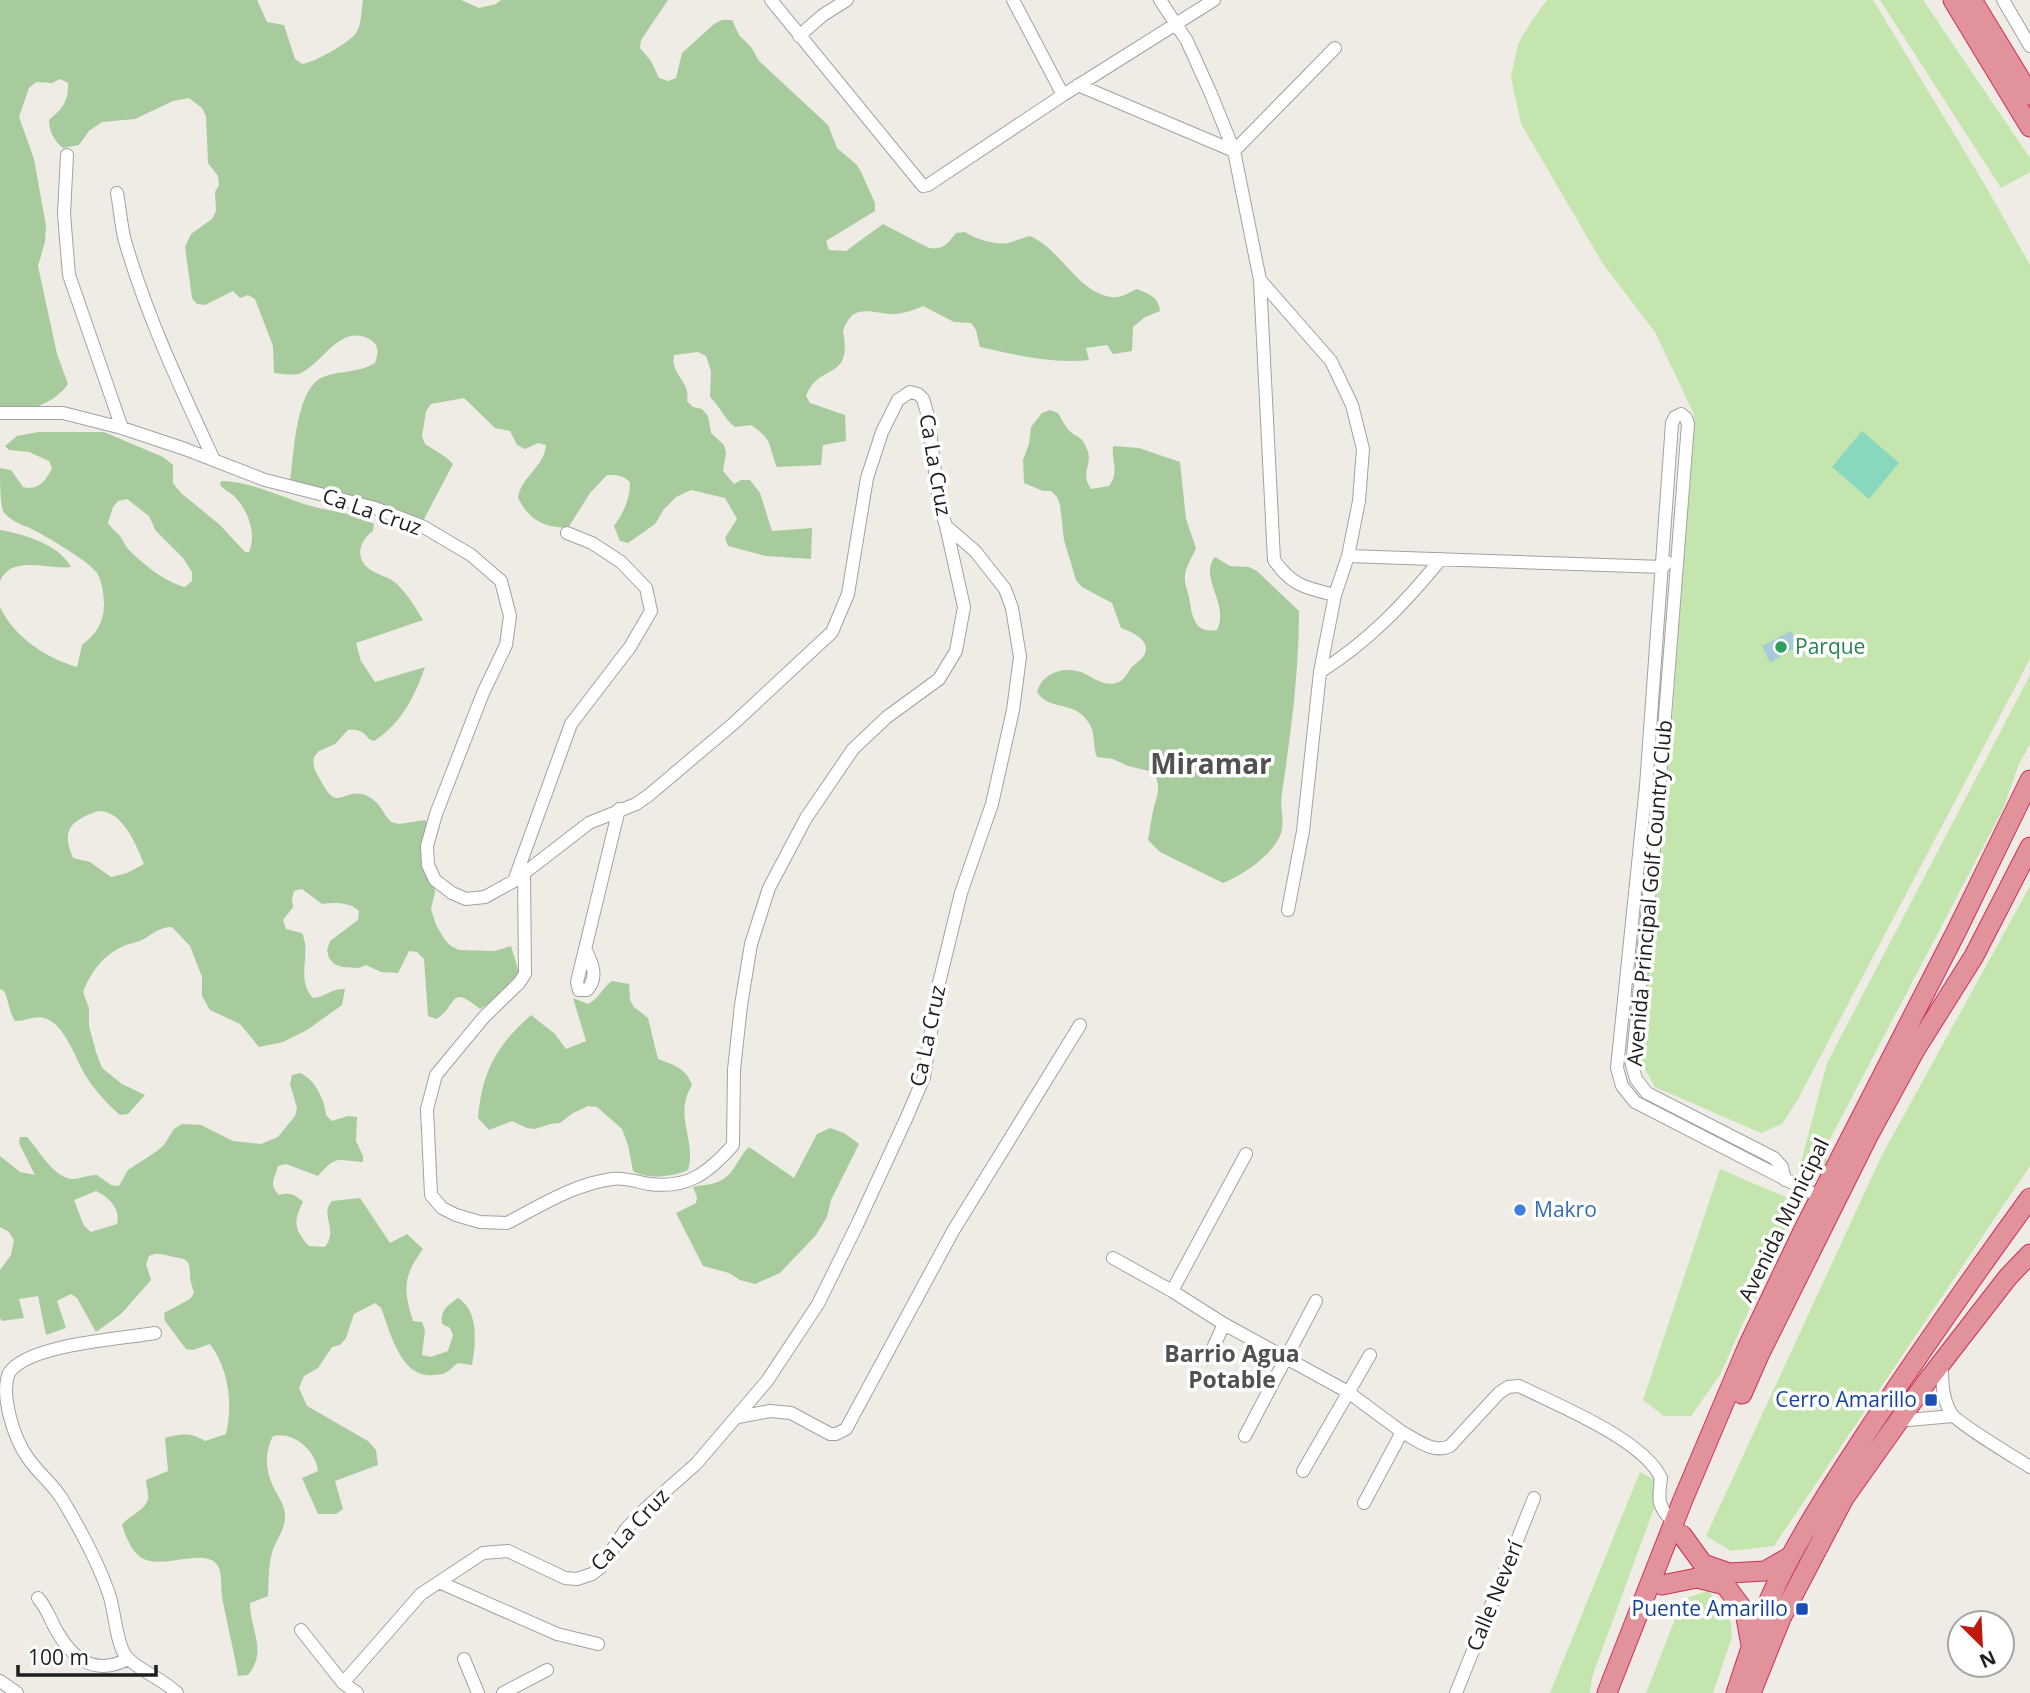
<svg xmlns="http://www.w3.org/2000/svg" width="2030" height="1693" font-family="'Open Sans',sans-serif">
  <rect width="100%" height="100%" fill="#eeece5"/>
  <path fill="#c5e5ae" d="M1547 0H1873L1985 185 2030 265V659L1798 1099 1782 1124 1761 1133 1655 1087 1639 1059 1670 751 1694 414 1655 332 1603 264 1521 124 1511 77 1518 44 1531 22Z
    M1880 0H1923L2030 158V172L2001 188Z
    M2030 675V744L2019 764 2003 809 1829 1141 1825 1176 1799 1170 1827 1063Z
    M2030 886V1166L1774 1546 1731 1551 1706 1536 1882 1155Z
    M1720 1169 1797 1202 1720 1375 1691 1416H1664L1643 1400Z
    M1640 1472 1663 1484 1592 1677 1590 1693H1550Z
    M1708 1591 1730 1614 1732 1637 1713 1693H1646L1683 1599Z"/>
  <path fill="#a7cb9c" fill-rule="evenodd" d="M0 0H257L267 22 284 25 295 59 302 64C313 63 349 43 356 33 362 25 361 10 363 0H461L479 8 496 4 501 0H668L641 40 640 48 651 61 659 78 668 81 676 78 682 53 714 24 722 20H732L739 35 751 47 759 61 828 125 837 148 857 165 861 172 875 203V211L826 241 829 250 846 251 883 224 929 248C944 250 947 244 956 233L965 232C975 239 995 245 1008 243 1016 241 1022 238 1030 236 1062 250 1076 291 1111 297 1120 299 1130 292 1137 289 1149 294 1159 297 1160 311L1145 317 1133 327 1132 351 1113 354 1107 345 1086 348 1089 360C1052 364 1016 355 980 347L976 330 971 323 954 322 923 306C914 310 900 315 890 314 868 312 852 304 843 331 853 382 819 362 806 396L810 403 845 415 846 441 823 445 821 465 777 467C767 443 774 441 751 425L735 427C724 419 720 406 710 397L711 371 706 356 698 352 674 355C670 375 691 381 687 401L693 407 702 409 708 416 711 433 724 445 726 453 723 471 734 484 741 480H750L760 493 772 531 812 528 811 559 766 556 728 546 725 538 737 519 725 498 691 490 676 497 664 509 655 524 628 543 620 541 614 526C624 512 630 499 630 482 622 475 617 475 607 475L590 493 568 528C544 527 530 521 518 498 520 478 545 466 546 445L538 443 525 449 517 445 510 431 495 428 464 398 431 404 426 411 422 436 425 444 447 458 453 464 423 521 290 483C294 456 295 389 323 377 341 370 359 373 375 363 378 354 380 344 369 339 340 324 323 363 301 373 293 376 283 374 274 373L273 346 255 299 248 295 240 298 233 291 205 305 197 304 192 298 185 247 191 234 212 219 216 211 215 192 219 185 218 176 208 163 206 116 202 108 189 98 173 101 135 119 102 122 89 131 79 145 63 148C54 141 49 131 49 120 62 109 69 101 68 83L60 79 52 83 36 82 29 88 19 117 34 159 46 226 45 242 38 266 57 354 68 384C55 404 23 413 0 416Z
    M1050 410 1058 413C1061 418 1063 423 1067 428 1075 439 1081 432 1088 452 1092 465 1080 473 1091 489L1109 486C1120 471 1111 461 1113 446L1139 448 1180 462 1186 519 1196 548C1193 556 1186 566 1185 575 1184 582 1187 590 1189 597 1192 616 1194 634 1217 630 1230 604 1198 577 1215 557L1230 566 1249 567 1257 571 1299 611C1299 672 1291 732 1282 793 1279 807 1286 822 1280 836 1270 857 1244 874 1223 883L1160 852 1148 840C1150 832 1150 824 1152 817 1154 800 1164 788 1153 772L1128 766 1113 759 1097 757C1092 746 1096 733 1089 723 1074 699 1050 712 1037 692 1042 673 1063 666 1081 672 1091 676 1104 687 1116 683 1124 681 1127 674 1131 668 1134 664 1140 661 1143 657 1154 641 1132 632 1121 628L1112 603 1082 587 1076 580 1064 540 1060 505 1057 497 1051 491H1043L1024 483 1023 460 1029 444 1031 427 1042 413Z
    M38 432H104L163 457 173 465V483L181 493 220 525 245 552H249C257 534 248 509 233 495 228 491 224 490 220 485L221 481C251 481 282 498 311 506 332 512 355 513 374 524L373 531C361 539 354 556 368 568 376 575 388 576 397 584 408 595 415 607 423 620L356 643 361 661 375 682 425 667C415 696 401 724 374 741L369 739C363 731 358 729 348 730L335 744 319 751 314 757C312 769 317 773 322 783 339 815 345 784 369 797 380 802 383 814 391 822L399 824 425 820 429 827 435 892 431 909 436 925 445 940 451 946 459 950 495 951 511 946 520 976 502 995 480 1009C448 982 458 1007 436 1019L428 1016 424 959 417 952 409 951 398 973 381 972 366 965 359 968 342 967 334 964 329 958 327 950 330 941 358 920 359 911C350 902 334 902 322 904L302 889 294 891 292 899 293 907 283 920 286 929 302 933C312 954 295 979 313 998 325 997 332 988 345 989L342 1005 307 1030 283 1042 259 1047 240 1024 210 1010 202 996V977L190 946 172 927C159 927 153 934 142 940 138 942 132 943 126 945 104 954 92 970 83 992L89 1008V1026L96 1052 102 1068 122 1084 145 1095 128 1114 120 1115C107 1104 92 1087 84 1073 75 1057 65 1026 47 1019 35 1014 26 1022 15 1021 9 1012 9 1001 4 991L0 989V607C14 637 46 658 77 667L82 645C96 634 104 623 104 604 104 596 102 580 97 573 88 560 45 536 30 528 20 524 9 520 3 511 0 501 0 480 0 468L11 470 23 487C38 491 46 481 52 468L49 461 29 452 9 450 5 446 17 436ZM127 499 149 516 156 531 183 558 192 572V581L185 587C165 582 143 564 129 550 125 546 123 540 120 536 116 531 112 529 108 523L113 507 118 501ZM98 811C122 810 136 844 144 864L127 873 111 877 90 862 73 858C61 830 70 821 98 811Z
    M0 530C23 534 59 544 71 567 48 570 10 554 0 582Z
    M612 981 629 984 630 1000 634 1007 648 1018 658 1059C674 1065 686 1068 692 1085 673 1116 697 1140 688 1170 672 1177 648 1180 633 1171L628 1145 622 1129 597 1107 588 1106 573 1113 560 1123 550 1124 535 1129 527 1128 512 1121 489 1130 478 1118C482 1072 496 1046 531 1015L555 1034 566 1049 586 1041 573 998 588 1004C599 999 602 988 612 981Z
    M300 1073C314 1078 325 1100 326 1115L332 1121 348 1116 357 1117 356 1141 363 1156V1162C335 1160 337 1155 318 1176L286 1164 278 1166C275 1179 268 1184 279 1195 290 1192 295 1194 303 1202 293 1221 294 1230 309 1246L325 1247C339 1228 319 1216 332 1201L360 1198 390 1243 407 1234 423 1249C403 1276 403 1289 413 1321L422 1322 425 1330 422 1355 431 1357 448 1351 453 1335 450 1328 442 1324C440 1310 447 1306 458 1298 479 1311 476 1343 472 1365L458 1363C453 1366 450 1371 445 1373 442 1375 438 1374 434 1375 401 1380 390 1331 381 1308L375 1303 354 1314 346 1338 340 1345 332 1347 318 1368 304 1376 299 1388 307 1406 368 1441 376 1450 378 1465 335 1481 343 1509 336 1514H318L302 1478 318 1471C316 1451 294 1431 273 1436 263 1455 266 1474 276 1492 281 1501 285 1507 285 1517 285 1531 275 1541 272 1553 268 1566 269 1582 268 1596L250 1603C250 1630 268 1651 248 1675L238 1676C234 1650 227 1624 222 1597 221 1588 222 1573 218 1566 205 1544 155 1575 137 1554 130 1547 125 1535 122 1525 129 1515 145 1511 148 1499 149 1494 146 1485 146 1480L168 1471 165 1438C181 1434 190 1432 205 1441L226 1434C233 1403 229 1370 210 1344L193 1350 186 1349 165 1321 164 1313 190 1299 194 1293C193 1288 190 1281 190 1276 190 1258 187 1260 170 1256 161 1254 157 1252 149 1256L146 1264 151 1280 121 1314 96 1332 77 1298 71 1294 57 1301 66 1328 46 1335 38 1296 19 1299 24 1318 2 1321 0 1318V1270L11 1255 14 1240 9 1232 0 1227V1156L20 1172 35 1175 19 1143 20 1137H27C38 1149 55 1180 74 1179 82 1178 89 1175 97 1175L111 1185 119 1186 128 1170 157 1151 164 1145 174 1129 182 1124 201 1125 233 1141 261 1144 278 1137 295 1116 297 1108 290 1084 292 1075ZM96 1191C109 1197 121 1209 117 1224L91 1232 84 1226 74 1200Z
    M830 1128 844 1133 859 1144 831 1200 827 1217 816 1235 780 1273 755 1284 740 1280 729 1273 703 1266 676 1213 696 1203 697 1197 693 1187C701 1185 713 1185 720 1181 735 1174 738 1157 749 1147L794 1178 817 1134Z"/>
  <path fill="#88d8bf" d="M1862 431 1899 463 1869 499 1832 467Z"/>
  <path fill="#a8cbd9" d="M1791 631 1800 649 1791 650 1770 663 1762 646Z"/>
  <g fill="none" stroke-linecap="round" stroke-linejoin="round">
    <g stroke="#a2a2a2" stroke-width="14">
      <path id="minor" d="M771 0 923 186 928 185 1063 95 1214 0
        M1013 0 1063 95
        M1160 0 1187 41 1211 94 1234 151 1260 280 1274 560C1292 586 1306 588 1335 595L1348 556 1359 501 1363 449 1352 405 1331 361 1260 280
        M2003 0 2030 46
        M799 36 823 15 847 0
        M1078 85 1234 151 1335 48
        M67 155 64 214 69 275 122 428
        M117 193C120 209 121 226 125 241 147 317 181 389 214 460
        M0 413H63L122 428 185 449 265 480 375 508 422 526 471 555 501 581 510 616 506 645 483 693 436 814 427 846 428 865 435 880 452 893 466 899 485 897 514 881 589 823 636 804 649 795 733 724 832 632 848 594 867 478 882 432 898 400 910 392 918 394 923 399 928 416 939 503 946 526 975 551 1005 589 1012 608 1020 657 1013 710 992 804 961 893 938 987 924 1077 906 1119 857 1225 818 1304 767 1381 696 1464 646 1508 626 1529 600 1568 592 1574 577 1579 565 1578 508 1551 483 1553 421 1594 343 1683
        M1348 556 1663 567 1667 562
        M1320 672C1369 641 1404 604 1441 559
        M524 873 525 974 519 983 484 1017 436 1075 427 1109 431 1195 442 1208 456 1215 480 1222 507 1223C540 1206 574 1184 612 1179 623 1177 638 1182 649 1184 688 1189 708 1173 733 1145L734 1070 741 1005 751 944 769 888 806 818 853 749 887 717 939 679 956 651 964 607 946 526
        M514 881 571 724 630 647 651 611 646 588 621 562 592 543 567 533
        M1288 910 1303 831 1320 672 1335 595
        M585 948C592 963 599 977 587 990H579L577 982 619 809
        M1785 1180 1782 1167 1774 1158 1647 1093 1636 1079 1632 1065 1657 818 1688 424 1686 418 1681 414 1675 417 1672 423 1646 786 1617 1068 1622 1086 1635 1102 1820 1197
        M1113 1258 1172 1291 1224 1324 1348 1392 1402 1432 1364 1503
        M1172 1291 1246 1154
        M155 1333C122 1339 28 1344 9 1373 0 1395 14 1439 28 1458 38 1473 52 1483 62 1499 80 1529 98 1562 109 1594 115 1611 116 1644 126 1656 137 1670 162 1678 177 1693
        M1208 1359 1224 1324
        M1942 1364C1942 1381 1942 1398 1951 1413 1957 1423 2016 1458 2030 1467
        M738 1417 770 1411 791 1413 830 1434H836L846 1429 953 1231 1080 1025
        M1897 1421 1953 1416
        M1402 1432C1417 1440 1433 1454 1450 1446L1499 1393 1508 1387 1519 1386C1557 1405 1643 1439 1661 1478 1658 1501 1657 1506 1674 1523
        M1245 1436 1316 1301
        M1303 1471 1370 1355
        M439 1582 557 1634 598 1644
        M38 1598C46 1607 49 1616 54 1626 71 1658 93 1677 128 1659
        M301 1630 343 1683 357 1693
        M464 1659 478 1693
        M0 1681 17 1693
        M503 1693 547 1670
        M1456 1693 1534 1498"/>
    </g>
    <g stroke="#cf305b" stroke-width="21">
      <path id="highway" d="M1953 0 2030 127
        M1972 0 2030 95
        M1742 1394 1759 1355 1868 1136 1915 1050 1974 956 2030 847
        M1682 1535 1703 1564 1729 1573 1765 1571 1791 1556
        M1662 1585 1697 1578 1725 1585 1745 1612 1751 1645
        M1607 1693 1682 1502 1748 1346 1804 1229 1957 930 2030 780
        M1736 1693C1750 1651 1763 1609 1784 1569 1811 1517 1843 1469 1875 1420 1925 1345 1977 1271 2030 1198
        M1751 1693 1781 1618 1844 1498 1925 1384 2008 1277 2030 1254"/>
    </g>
    <use href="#minor" stroke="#fff" stroke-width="12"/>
    <use href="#highway" stroke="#e1929b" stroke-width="19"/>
  </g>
  <circle fill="#2e9e5b" stroke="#fff" stroke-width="2.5" cx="1781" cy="647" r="7"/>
  <circle fill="#3f7fe0" stroke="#fff" stroke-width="2.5" cx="1520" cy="1210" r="7"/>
  <g fill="#1a4fb4" stroke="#fff" stroke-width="2.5">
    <rect x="1924" y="1393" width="14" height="14" rx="3.5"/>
    <rect x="1795" y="1602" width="14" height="14" rx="3.5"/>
  </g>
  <g text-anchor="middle" stroke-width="7" stroke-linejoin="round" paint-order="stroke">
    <g font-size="21" fill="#1e1e1e" stroke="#fff">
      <text transform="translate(935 465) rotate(80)" y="7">Ca La Cruz</text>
      <text transform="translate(372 512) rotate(19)" y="7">Ca La Cruz</text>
      <text transform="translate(1650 893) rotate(-85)" y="7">Avenida Principal Golf Country Club</text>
      <text transform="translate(928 1036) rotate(-78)" y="7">Ca La Cruz</text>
      <text transform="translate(1784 1220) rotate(-64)" y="7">Avenida Municipal</text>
      <text transform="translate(630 1530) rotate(-47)" y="7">Ca La Cruz</text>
      <text transform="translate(1495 1596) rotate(-68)" y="7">Calle Neverí</text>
    </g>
    <g font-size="21" fill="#27864d" stroke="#fff" text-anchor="start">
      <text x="1795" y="654">Parque</text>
    </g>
    <g font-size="21" fill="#366cbe" stroke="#fff" text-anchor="start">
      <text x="1534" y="1217">Makro</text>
    </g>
    <g font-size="21" fill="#164399" stroke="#fff" text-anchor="end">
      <text x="1917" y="1407">Cerro Amarillo</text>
      <text x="1788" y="1616">Puente Amarillo</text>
    </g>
    <g font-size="23" font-weight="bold" fill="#515151" stroke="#fff">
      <text x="1232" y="1362">Barrio Agua<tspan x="1232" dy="26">Potable</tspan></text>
    </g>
    <g font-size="28" font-weight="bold" fill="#515151" stroke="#fff">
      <text x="1211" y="774">Miramar</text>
    </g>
  </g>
  <g transform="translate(1981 1644) rotate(156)"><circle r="33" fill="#ffffff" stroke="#a5a5a5" stroke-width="2"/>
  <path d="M0-5L12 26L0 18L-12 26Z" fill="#bf190d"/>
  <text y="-10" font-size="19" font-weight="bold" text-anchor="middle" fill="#1e1e1e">N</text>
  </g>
  <path d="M18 1665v10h138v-10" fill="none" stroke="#1e1e1e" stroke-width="3.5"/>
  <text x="28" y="1665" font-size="21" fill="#1e1e1e" stroke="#ffffff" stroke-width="5" paint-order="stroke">100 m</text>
</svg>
